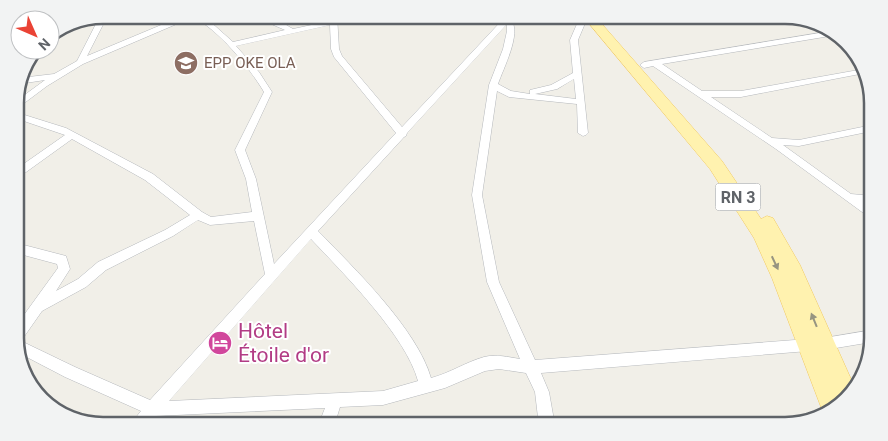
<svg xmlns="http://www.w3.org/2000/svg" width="888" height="441" font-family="Roboto,sans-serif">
  <rect width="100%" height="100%" fill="#f1efe8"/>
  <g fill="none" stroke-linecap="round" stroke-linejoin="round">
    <g stroke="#b5b8bc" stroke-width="1">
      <path id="minor" d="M102 15H108L87 56 185 15H201L205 17 233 42 285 30 269 23 261 15H269L293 29 330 21 329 15H337L339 49 342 56 402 127 507 15H515L511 20C522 33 503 69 498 84L511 91 530 94V90L551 85 573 73 570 40 580 17 594 16V20L586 21 578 40 588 133 586 135 583 136 578 133 577 104 509 97 497 91 482 195 499 282 535 360 808 339 813 341 815 345 813 349 808 351 541 373 549 392 555 426H539L535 392 526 373 499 369 485 371 445 388 383 405 340 407 334 426H318L325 408 155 416 147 426H129L141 411 65 377 17 352 16 326 58 268 57 264 16 253V243L66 256 70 269 56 291 78 279 98 262 165 230 190 215 145 180 72 139 15 180V170L65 135 15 118V112L66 128 153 174 202 212 211 217 252 212 246 179 235 150 264 92C249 67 219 30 193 17L83 64 47 86 15 110V102L45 80 19 84 20 78 54 74 77 61 100 16ZM507 24V31L503 49 489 85 472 195 487 282 520 359C508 357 496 354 484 357 466 362 450 373 431 378 417 329 354 268 318 231L404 137 406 136 407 133ZM330 25 331 49 334 57 396 133 274 264 256 179 245 150 272 92 259 72 236 46ZM574 79 576 99 535 94 557 89ZM198 220 210 225 254 221 265 274 150 400 75 367 21 341 42 311 86 287 106 270 173 236ZM311 239C344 274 406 336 418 381L383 391 169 401Z
        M832 31 836 35 662 64 702 91H741L864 69 865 73 741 97H711L772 138 799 140 872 125V131L799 146 783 145 851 194 873 196V204L864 203 873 210V220L776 149 653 66 644 68 640 65 644 62Z
        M873 330 872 342 824 350 819 348 817 344 819 340 824 338Z"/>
    </g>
    <g stroke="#f2c960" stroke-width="1">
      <path id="primary" d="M582 15H594L722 161 761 219 767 216 773 218 800 265 855 388 834 411 824 415 772 278 754 238 710 169Z"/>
    </g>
    <use href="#minor" fill="#fff" fill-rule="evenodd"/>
    <use href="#primary" fill="#fff2af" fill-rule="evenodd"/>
  </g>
  <defs><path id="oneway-solid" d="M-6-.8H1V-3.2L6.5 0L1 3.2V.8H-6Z" transform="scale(1.25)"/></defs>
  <g fill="#979581">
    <use href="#oneway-solid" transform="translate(775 263) rotate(65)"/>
    <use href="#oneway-solid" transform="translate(814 320) rotate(-112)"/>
  </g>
  <defs>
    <g id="school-disc" transform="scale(1.25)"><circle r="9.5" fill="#8d6e63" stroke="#fff"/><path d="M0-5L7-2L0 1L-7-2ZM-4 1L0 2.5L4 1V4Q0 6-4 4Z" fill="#fff"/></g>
    <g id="hotel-disc" transform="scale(1.25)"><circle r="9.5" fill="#d1479c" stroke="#fff"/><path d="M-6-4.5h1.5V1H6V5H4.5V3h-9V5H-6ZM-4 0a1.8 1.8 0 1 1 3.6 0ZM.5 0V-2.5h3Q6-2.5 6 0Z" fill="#fff"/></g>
  </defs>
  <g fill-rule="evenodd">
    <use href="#school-disc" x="186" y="63"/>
    <use href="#hotel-disc" x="220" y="343"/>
  </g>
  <g text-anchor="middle" stroke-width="4" stroke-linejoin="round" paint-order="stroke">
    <g font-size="15" fill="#785e54" stroke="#fff" text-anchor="start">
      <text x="204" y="68">EPP OKE OLA</text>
    </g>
    <rect fill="#fff" stroke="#8f9295" stroke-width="1" x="715.5" y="183.5" width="45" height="27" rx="4"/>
    <g font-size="16" font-weight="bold" fill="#5f6368">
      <text x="738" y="203">RN 3</text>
    </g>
    <g font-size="21" fill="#b23c85" stroke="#fff" text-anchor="start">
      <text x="238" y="338">Hôtel<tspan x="238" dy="24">Étoile d'or</tspan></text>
    </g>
  </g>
  <path d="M0 0H888V441H0ZM103 24H785A79 79 0 0 1 864 103V338A79 79 0 0 1 785 417H103A79 79 0 0 1 24 338V103A79 79 0 0 1 103 24Z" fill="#f2f3f3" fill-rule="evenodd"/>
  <path fill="none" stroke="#5f6368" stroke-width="2.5" d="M103 24H785A79 79 0 0 1 864 103V338A79 79 0 0 1 785 417H103A79 79 0 0 1 24 338V103A79 79 0 0 1 103 24Z"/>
  <g transform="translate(35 35) rotate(135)"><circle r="24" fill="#ffffff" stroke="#bfc1c3"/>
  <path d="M0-4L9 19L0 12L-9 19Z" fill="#ea4335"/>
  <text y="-8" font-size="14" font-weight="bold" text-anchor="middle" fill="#5f6368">N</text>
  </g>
</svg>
